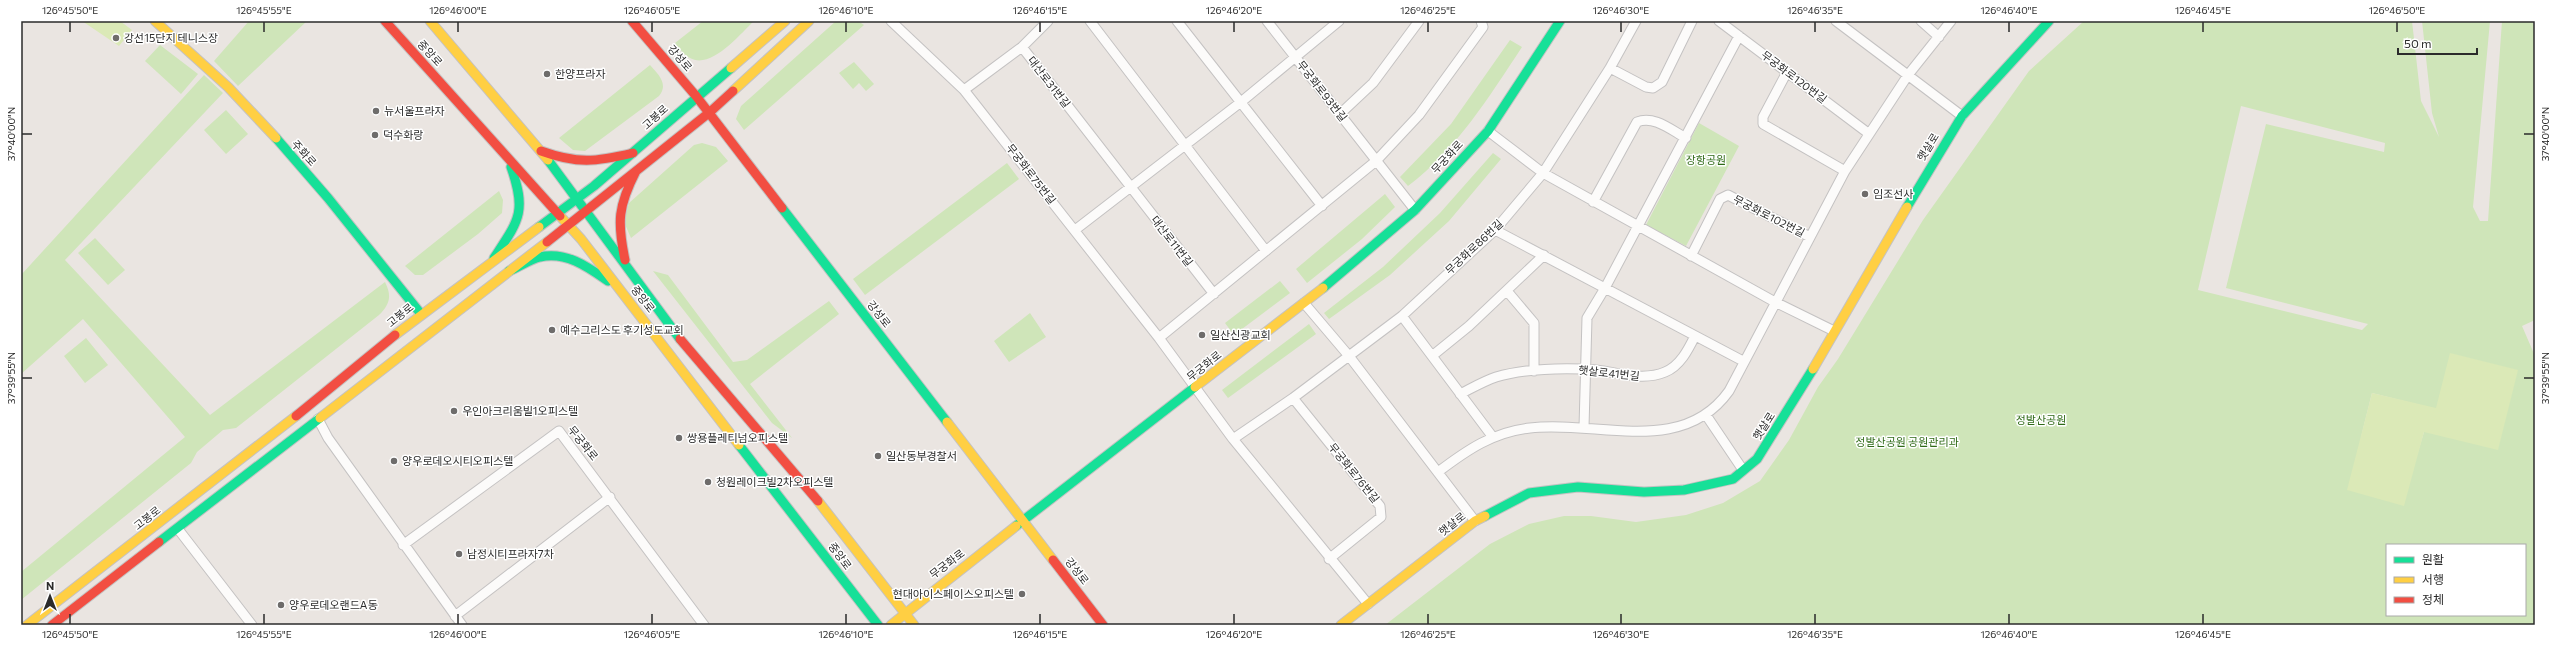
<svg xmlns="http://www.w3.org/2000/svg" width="2556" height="646" font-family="Commissioner,'Noto Sans KR',sans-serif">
  <rect width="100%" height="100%" fill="#eae5e1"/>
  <path fill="#cfe5b9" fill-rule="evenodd" d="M249 21H307L238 86 214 61Z
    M703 21H754C740 34 711 70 690 58 684 55 679 48 675 43Z
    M836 21H858L864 25 744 130 736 119 741 106Z
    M2084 21H2412L2421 101 2439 137 2432 113 2422 21H2490L2473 207 2480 221H2488L2502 21H2532L2535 28V320L2522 326 2535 356V625H1385L1490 544 1529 524 1564 516H1591L1636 522 1686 515 1723 503 1760 481 1789 440 1818 387 1838 359 1923 220 2029 71ZM2241 106 2385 143 2384 152 2266 124 2226 288 2368 324 2362 330 2198 290ZM2372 393 2436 409 2424 432 2418 452 2361 437ZM2387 545H2525V615H2387Z
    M1510 40 1522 47C1489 97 1457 149 1408 186L1400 177 1451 124Z
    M160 45 198 74 181 94 145 61Z
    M854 62 874 84 866 91 859 83 853 89 839 73Z
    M650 65C658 74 669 84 659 96L585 151 573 150 559 138Z
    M204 75 223 93 65 260 210 415 385 282C392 296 390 304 379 315L236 428 223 430 197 452 191 463 21 600V572L185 437 83 319 21 374V275Z
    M226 110 248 134 226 154 204 130Z
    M1699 123 1739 146 1686 246 1646 225Z
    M702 143 716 147 728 161 631 238 624 222 629 203 694 145Z
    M1493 153 1501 159 1449 221 1390 275 1329 319 1324 313 1383 267 1440 213Z
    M1007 163 1019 179 865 295 853 279Z
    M499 191 503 200 502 213 478 234 423 275H415L405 266Z
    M1385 194 1395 207 1362 239 1307 283 1296 269Z
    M95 238 125 270 108 285 78 253Z
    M653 271 668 275 733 362 747 360 829 301 839 314 750 384 792 438 772 423Z
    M1280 281 1290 293 1234 335 1225 323Z
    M1030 313 1046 337 1009 362 994 341Z
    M1309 324 1316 334 1228 398 1222 390Z
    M86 338 108 365 85 383 64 356Z"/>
  <path fill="#dbe9b7" d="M82 21H120L132 30 119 46Z
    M2450 353 2518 370 2498 450 2424 432 2404 506 2347 490 2372 393 2436 408Z"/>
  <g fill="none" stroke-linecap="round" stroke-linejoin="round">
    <g stroke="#c4c2c2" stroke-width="11">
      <path id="street" d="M891 21 964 90 1159 338 1233 439 1368 604
        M1090 21 1266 251
        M1177 21 1322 206
        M1267 21 1415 210
        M1719 21 1868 133
        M1836 21 1962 116
        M1921 21 1939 37
        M1022 47 1214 294
        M1610 68 1646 87 1653 88 1662 82 1692 21
        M1787 72 1763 117V124L1845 171
        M964 90 1022 47 1048 21
        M1340 114 1373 83 1419 21
        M1488 131 1543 173 1775 302 1834 331
        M1593 202 1637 122C1654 115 1671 130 1686 138
        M1075 230 1241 102 1339 21
        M1495 230 1743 361
        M1691 256 1720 199 1728 195 1810 237
        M1507 291 1534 323V371
        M1304 303 1349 356 1475 521
        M1402 316 1492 436
        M1159 338 1376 161 1419 115 1483 27 1481 21
        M1432 356 1469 326 1544 255
        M1460 394C1472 388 1484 381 1496 377 1523 369 1556 368 1584 369 1610 369 1639 383 1665 372 1680 366 1688 350 1695 336
        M1293 398 1380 506 1381 517 1329 559
        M1706 415 1743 470
        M318 419 328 438 462 625
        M1584 427 1587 318 1605 288 1739 36
        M1233 439 1293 398 1402 316 1495 230 1543 173 1610 68 1636 21
        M1438 472C1467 450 1493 432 1530 428 1598 420 1682 457 1729 391L1845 171 1908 75 1951 21
        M178 529 252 625
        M403 545 559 431 704 625
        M455 616 610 497"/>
    </g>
    <g stroke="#c4c2c2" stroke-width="11">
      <path id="fast" d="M276 138 328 198 421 314
        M548 160 680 339
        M1907 207 1962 116 2049 21
        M782 208 947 422
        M539 227 594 186 731 68
        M494 258C519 220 527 212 511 167
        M509 271C519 267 529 260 540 257 566 251 588 267 608 281
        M1323 288 1415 210 1488 131 1560 21
        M739 445 878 625
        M1485 516 1529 493 1578 487 1644 492 1684 490 1733 479 1757 459 1813 369
        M1016 526 1195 387
        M159 542 320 418"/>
    </g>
    <g stroke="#c4c2c2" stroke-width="11">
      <path id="slow" d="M155 21 228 87 276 138
        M430 21 548 160
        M731 68 785 21
        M733 91 809 21
        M560 216 581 239 739 445
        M395 335 539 227
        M1813 369 1907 207
        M1195 387 1323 288
        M320 418 547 242
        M947 422 1053 560
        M818 501 914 625
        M27 625 296 416
        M891 625 1016 526
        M1341 625 1475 521 1485 516"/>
    </g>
    <g stroke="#c4c2c2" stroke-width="11">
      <path id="jam" d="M385 21 560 216
        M632 21 696 96 782 208
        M541 151C577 164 596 162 633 153
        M547 242 710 112 733 91
        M625 260C617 222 618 206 636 171
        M680 339 818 501
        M296 416 395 335
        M1053 560 1103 625
        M52 625 159 542"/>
    </g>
    <use href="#street" stroke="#fcfbfa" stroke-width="9"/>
    <use href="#fast" stroke="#16e098" stroke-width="9"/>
    <use href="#slow" stroke="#ffcf43" stroke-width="9"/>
    <use href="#jam" stroke="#f24e42" stroke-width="9"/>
  </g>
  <path fill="none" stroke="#2b2b2b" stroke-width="1.5" d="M70 22V32M264 22V32M458 22V32M652 22V32M846 22V32M1040 22V32M1234 22V32M1428 22V32M1621 22V32M1815 22V32M2009 22V32M2203 22V32M2397 22V32M22 134H32M2524 134H2534M22 378H32M2524 378H2534M70 614V624M264 614V624M458 614V624M652 614V624M846 614V624M1040 614V624M1234 614V624M1428 614V624M1621 614V624M1815 614V624M2009 614V624M2203 614V624"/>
  <g fill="#6e6c6b" stroke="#fff" stroke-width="1.5">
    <circle cx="116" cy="38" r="4"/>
    <circle cx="547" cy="74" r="4"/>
    <circle cx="376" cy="111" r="4"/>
    <circle cx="375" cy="135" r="4"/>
    <circle cx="1865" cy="194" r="4"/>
    <circle cx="552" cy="330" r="4"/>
    <circle cx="1202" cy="335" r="4"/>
    <circle cx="454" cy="411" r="4"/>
    <circle cx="679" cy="438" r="4"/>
    <circle cx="878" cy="456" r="4"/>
    <circle cx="394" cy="461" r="4"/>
    <circle cx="708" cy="482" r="4"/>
    <circle cx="459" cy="554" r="4"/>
    <circle cx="1022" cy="594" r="4"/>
    <circle cx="281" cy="605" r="4"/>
  </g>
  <g text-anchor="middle" stroke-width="3" stroke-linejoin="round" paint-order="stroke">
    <g font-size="11" fill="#2b2b2b" stroke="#fff" text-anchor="start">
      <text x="124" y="42">강선15단지 테니스장</text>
      <text x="555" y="78">한양프라자</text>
      <text x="384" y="115">뉴서울프라자</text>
      <text x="383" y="139">덕수화랑</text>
      <text x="1873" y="198">임조선사</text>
      <text x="560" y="334">예수그리스도 후기성도교회</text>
      <text x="1210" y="339">일산신광교회</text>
      <text x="462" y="415">우인아크리움빌1오피스텔</text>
      <text x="687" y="442">쌍용플레티넘오피스텔</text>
      <text x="886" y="460">일산동부경찰서</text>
      <text x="402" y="465">양우로데오시티오피스텔</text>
      <text x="716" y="486">청원레이크빌2차오피스텔</text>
      <text x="467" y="558">남정시티프라자7차</text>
      <text x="1014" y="598" text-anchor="end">현대아이스페이스오피스텔</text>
      <text x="289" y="609">양우로데오랜드A동</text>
    </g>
    <g font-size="11" fill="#2b2b2b" stroke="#fff">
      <text transform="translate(430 53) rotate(48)" y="4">중앙로</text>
      <text transform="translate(680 58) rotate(49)" y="4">강성로</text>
      <text transform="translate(1794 77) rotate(37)" y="4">무궁화로120번길</text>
      <text transform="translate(1049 82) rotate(52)" y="4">대산로31번길</text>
      <text transform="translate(1322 91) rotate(52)" y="4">무궁화로93번길</text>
      <text transform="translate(655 117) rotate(-42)" y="4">고봉로</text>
      <text transform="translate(1928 147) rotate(-58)" y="4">햇살로</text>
      <text transform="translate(304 153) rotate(48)" y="4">주화로</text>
      <text transform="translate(1447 157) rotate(-47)" y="4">무궁화로</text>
      <text transform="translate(1031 174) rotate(52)" y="4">무궁화로75번길</text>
      <text transform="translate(1769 216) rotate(27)" y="4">무궁화로102번길</text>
      <text transform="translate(1172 241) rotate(52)" y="4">대산로11번길</text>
      <text transform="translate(1474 247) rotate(-43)" y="4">무궁화로86번길</text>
      <text transform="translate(643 299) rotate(52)" y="4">중앙로</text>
      <text transform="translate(879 314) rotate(52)" y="4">강성로</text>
      <text transform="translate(400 315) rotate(-39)" y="4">고봉로</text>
      <text transform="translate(1204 366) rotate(-39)" y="4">무궁화로</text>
      <text transform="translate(1609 373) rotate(6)" y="4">햇살로41번길</text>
      <text transform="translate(1764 426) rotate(-57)" y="4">햇살로</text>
      <text transform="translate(583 443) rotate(51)" y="4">무궁화로</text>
      <text transform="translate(1354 473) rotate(51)" y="4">무궁화로76번길</text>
      <text transform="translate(147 518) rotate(-38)" y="4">고봉로</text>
      <text transform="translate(1452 524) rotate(-38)" y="4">햇살로</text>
      <text transform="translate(840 556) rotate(53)" y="4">중앙로</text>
      <text transform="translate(947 564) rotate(-37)" y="4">무궁화로</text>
      <text transform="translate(1077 571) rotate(52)" y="4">강성로</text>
    </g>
    <g font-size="11" fill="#306b18" stroke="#fff">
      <text x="1706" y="164">장항공원</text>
      <text x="2041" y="424">정발산공원</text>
      <text x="1907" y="446">정발산공원 공원관리과</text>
    </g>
  </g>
  <rect width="2556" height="646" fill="none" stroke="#ffffff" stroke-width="44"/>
  <rect x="2386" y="544" width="140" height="72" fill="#ffffff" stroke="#aaaaaa"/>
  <rect x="2394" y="557" width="20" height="6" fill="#16e098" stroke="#aaaaaa"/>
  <text x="2422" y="564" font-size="12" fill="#2b2b2b">원활</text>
  <rect x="2394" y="577" width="20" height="6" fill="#ffcf43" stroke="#aaaaaa"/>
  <text x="2422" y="584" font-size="12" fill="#2b2b2b">서행</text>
  <rect x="2394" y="597" width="20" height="6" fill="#f24e42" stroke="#aaaaaa"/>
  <text x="2422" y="604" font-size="12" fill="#2b2b2b">정체</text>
  <g transform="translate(50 596)" stroke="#ffffff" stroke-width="3" paint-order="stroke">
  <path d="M0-3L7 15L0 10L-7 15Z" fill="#2b2b2b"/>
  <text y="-6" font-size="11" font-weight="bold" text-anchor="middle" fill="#2b2b2b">N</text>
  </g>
  <path d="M2398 48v6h79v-6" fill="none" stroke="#2b2b2b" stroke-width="2"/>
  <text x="2404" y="48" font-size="12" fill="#2b2b2b" stroke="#ffffff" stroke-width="3" paint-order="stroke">50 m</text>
  <rect x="22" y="22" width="2512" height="602" fill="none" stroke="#2b2b2b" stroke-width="1.5"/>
  <g font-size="10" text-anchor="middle" fill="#2b2b2b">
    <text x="70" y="14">126°45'50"E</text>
    <text x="264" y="14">126°45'55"E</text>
    <text x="458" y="14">126°46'00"E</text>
    <text x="652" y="14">126°46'05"E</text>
    <text x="846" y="14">126°46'10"E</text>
    <text x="1040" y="14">126°46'15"E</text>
    <text x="1234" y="14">126°46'20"E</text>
    <text x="1428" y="14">126°46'25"E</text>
    <text x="1621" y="14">126°46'30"E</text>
    <text x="1815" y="14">126°46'35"E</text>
    <text x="2009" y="14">126°46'40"E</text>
    <text x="2203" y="14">126°46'45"E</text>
    <text x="2397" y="14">126°46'50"E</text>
    <text transform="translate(11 134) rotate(-90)" y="4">37°40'00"N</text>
    <text transform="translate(2545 134) rotate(-90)" y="4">37°40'00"N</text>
    <text transform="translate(11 378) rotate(-90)" y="4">37°39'55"N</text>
    <text transform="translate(2545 378) rotate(-90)" y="4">37°39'55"N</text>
    <text x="70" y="638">126°45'50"E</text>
    <text x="264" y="638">126°45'55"E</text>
    <text x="458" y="638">126°46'00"E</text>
    <text x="652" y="638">126°46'05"E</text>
    <text x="846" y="638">126°46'10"E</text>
    <text x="1040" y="638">126°46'15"E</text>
    <text x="1234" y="638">126°46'20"E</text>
    <text x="1428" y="638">126°46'25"E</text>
    <text x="1621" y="638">126°46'30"E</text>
    <text x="1815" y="638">126°46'35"E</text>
    <text x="2009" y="638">126°46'40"E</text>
    <text x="2203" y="638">126°46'45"E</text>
  </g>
</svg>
